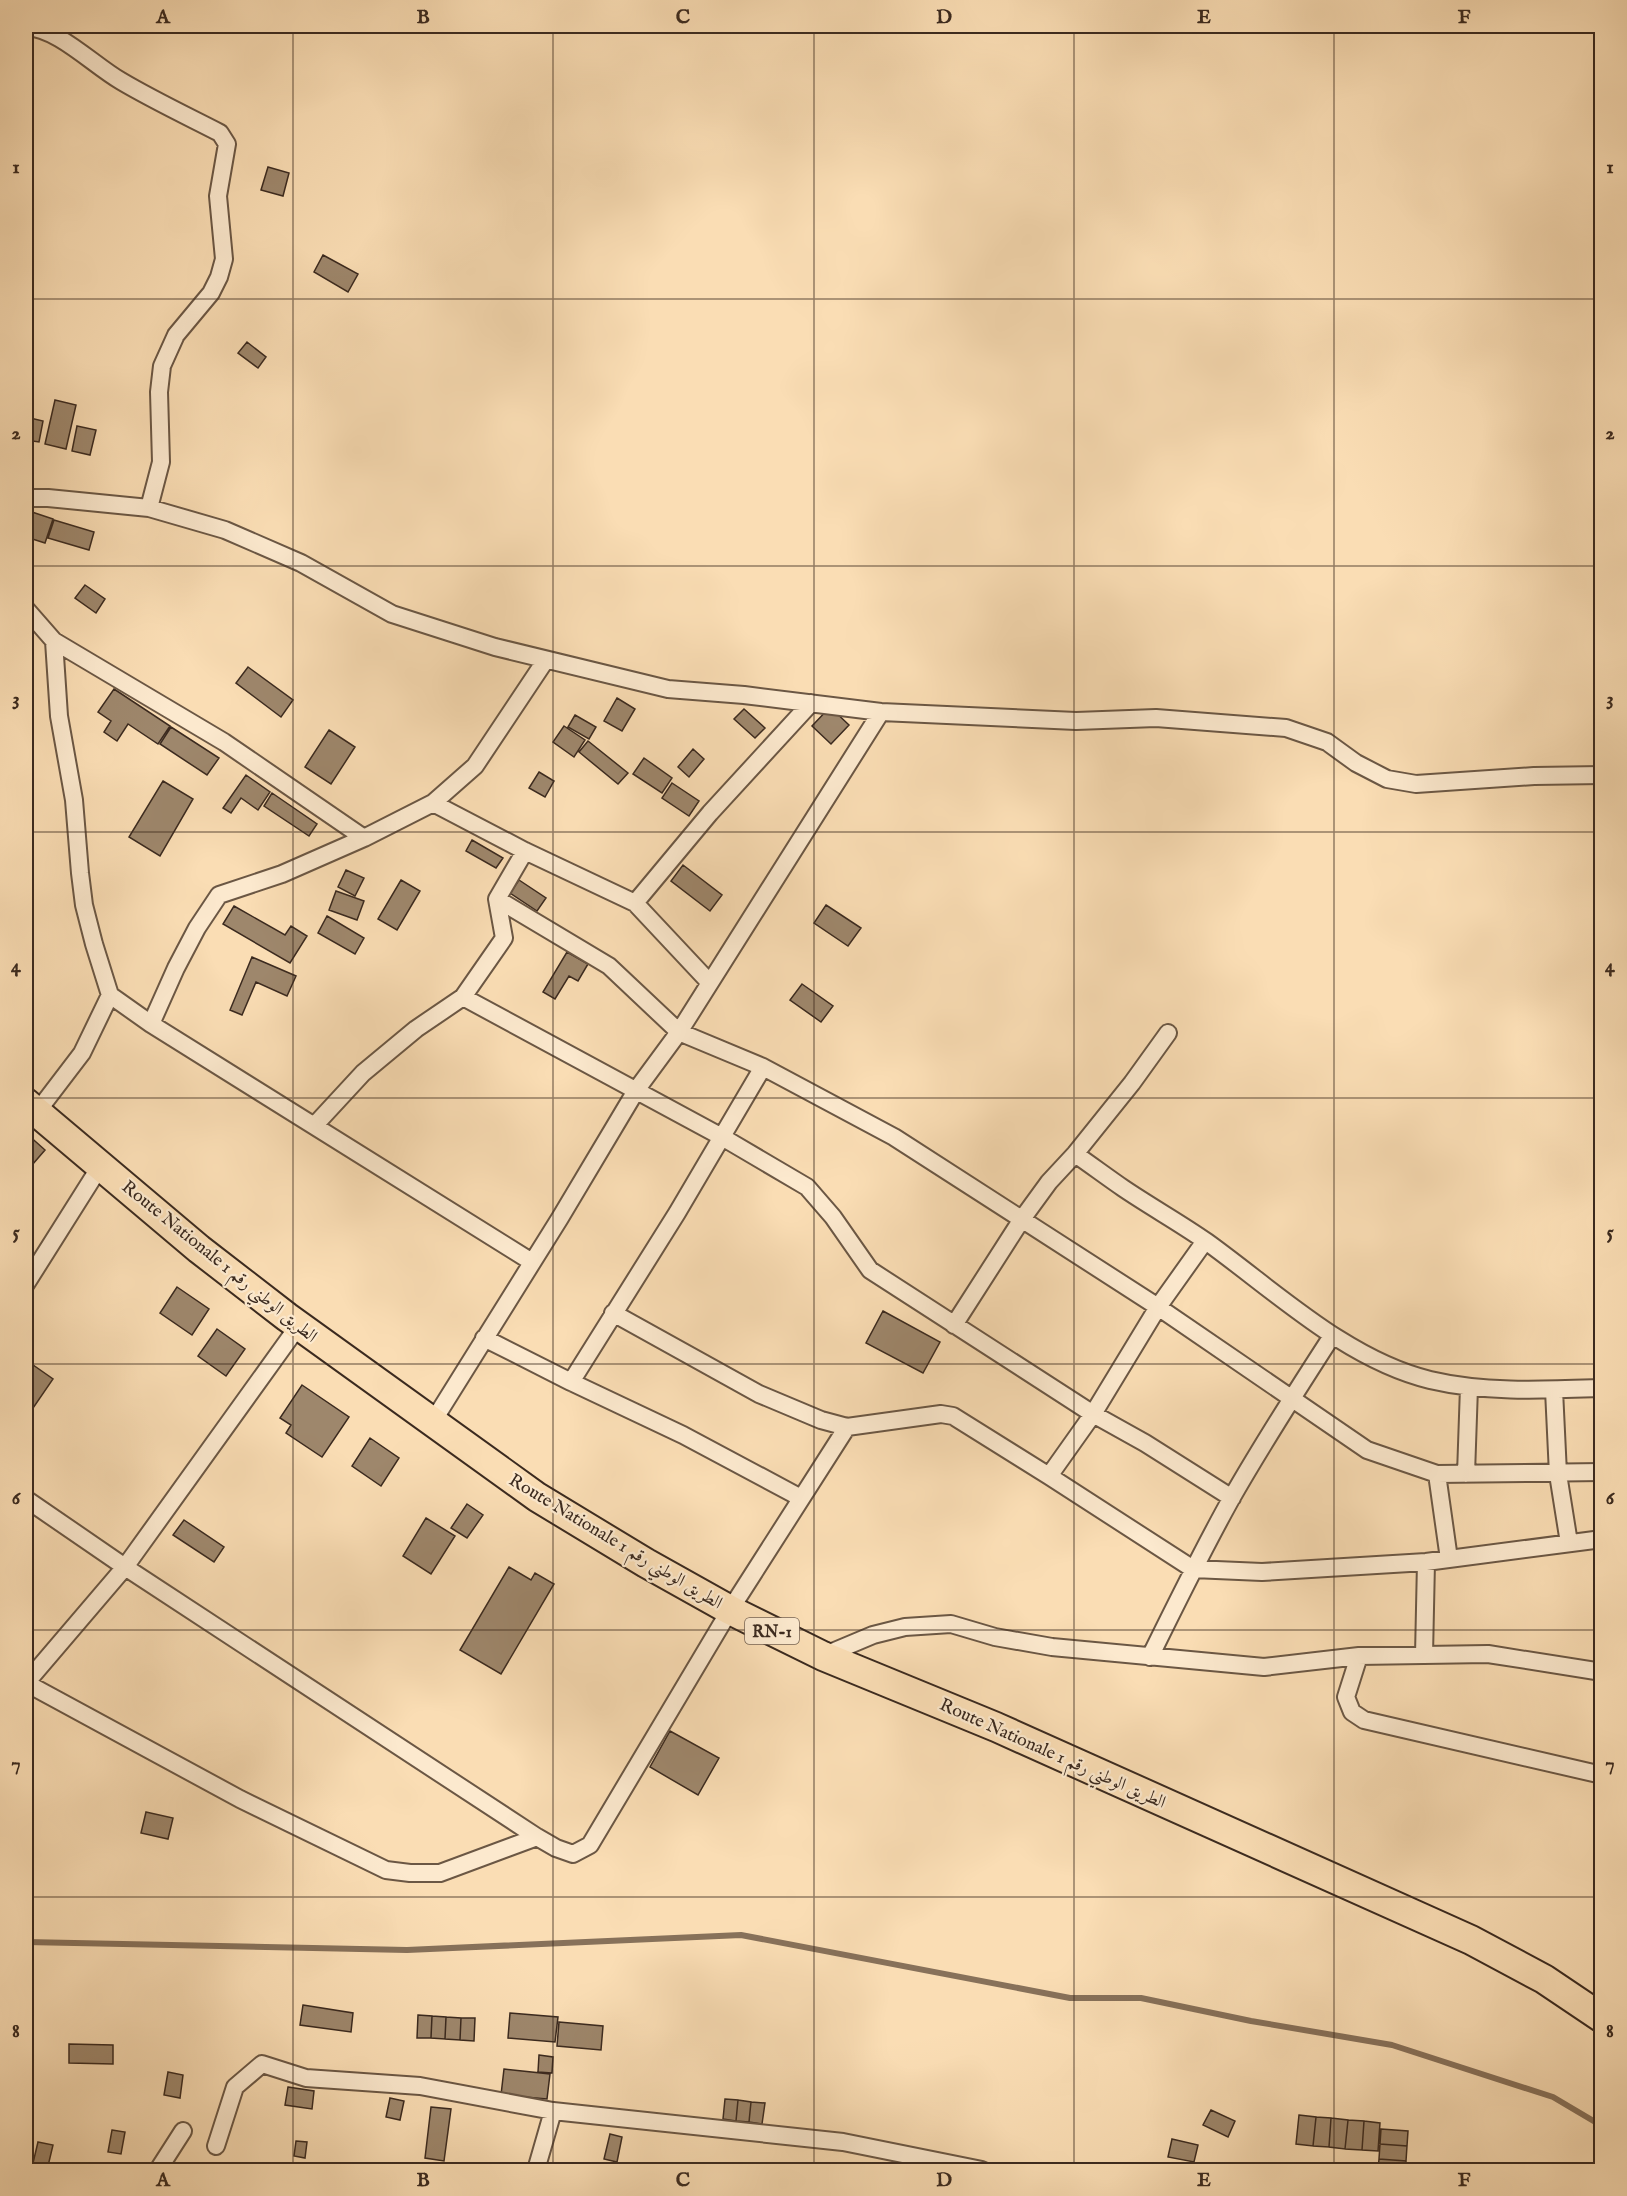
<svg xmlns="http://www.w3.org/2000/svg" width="1627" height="2196" font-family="'IM FELL English',Amiri,serif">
  <rect width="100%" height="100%" fill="#faddb4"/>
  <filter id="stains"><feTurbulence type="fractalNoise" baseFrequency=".00333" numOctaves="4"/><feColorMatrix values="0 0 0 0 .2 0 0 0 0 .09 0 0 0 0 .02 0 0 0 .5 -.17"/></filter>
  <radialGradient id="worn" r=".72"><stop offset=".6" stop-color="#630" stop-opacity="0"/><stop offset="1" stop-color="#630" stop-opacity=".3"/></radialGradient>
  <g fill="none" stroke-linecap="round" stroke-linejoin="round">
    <path stroke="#87715a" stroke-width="6" d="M26 1942 407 1950 741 1935 1070 1998H1141L1251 2021 1392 2045 1553 2097 1602 2126"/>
  </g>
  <path fill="#9e876c" stroke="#3b2a1f" stroke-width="1.5" d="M196 26H211L206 33Z
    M268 167 289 173 283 196 261 190Z
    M323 255 358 274 348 292 314 272Z
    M247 342 266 357 258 368 238 353Z
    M55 400 76 405 66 449 45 444Z
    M26 417 43 421 39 442 26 440Z
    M77 426 96 430 90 455 72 451Z
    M29 511 53 519 45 543 26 537V523Z
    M54 520 94 532 89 550 48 538Z
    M85 585 105 599 96 613 75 598Z
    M248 667 293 700 281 717 236 683Z
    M114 689 170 726 158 744 128 724 117 741 104 732 111 721 98 712Z
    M617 698 635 709 622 731 604 721Z
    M830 707 849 725 831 744 812 726Z
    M744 709 765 728 755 738 734 719Z
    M575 715 596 727 589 739 568 727Z
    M564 726 585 740 574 757 553 742Z
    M171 727 219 758 207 775 160 744Z
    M329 730 355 747 331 784 305 767Z
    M588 741 628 773 618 784 579 752Z
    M693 749 704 759 689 777 678 767Z
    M644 758 672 778 662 793 633 774Z
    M539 772 554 781 545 797 529 788Z
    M246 775 270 792 258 810 241 798 231 813 223 808Z
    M163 781 193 799 160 856 129 837Z
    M672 783 699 801 689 816 662 798Z
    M272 793 317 824 309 836 264 806Z
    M472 840 503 858 496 868 466 851Z
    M683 865 722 895 710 911 671 881Z
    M346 870 364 878 355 896 338 887Z
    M401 880 420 891 397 930 378 919Z
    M519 880 546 898 537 911 510 893Z
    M336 891 364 901 357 920 329 910Z
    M826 905 861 928 848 946 814 923Z
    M234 906 285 935 291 926 307 936 290 963 223 924Z
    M327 916 364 938 355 954 318 933Z
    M567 952 588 964 578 981 569 976 555 999 543 992Z
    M252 957 296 976 287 996 256 982 242 1015 230 1010Z
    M802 984 833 1006 821 1022 790 1000Z
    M26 1133 45 1150 26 1172Z
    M177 1287 209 1309 192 1335 160 1313Z
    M883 1311 940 1342 923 1373 866 1343Z
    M217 1329 245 1349 226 1376 198 1356Z
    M26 1360 53 1379 31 1411 26 1408Z
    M302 1385 349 1417 322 1457 286 1433 291 1425 280 1418Z
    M370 1438 399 1458 381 1486 352 1466Z
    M467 1504 483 1515 467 1538 451 1528Z
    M426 1518 455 1536 431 1574 403 1556Z
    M184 1520 224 1547 214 1562 173 1535Z
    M509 1567 531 1580 535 1573 554 1584 501 1674 460 1650Z
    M670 1731 719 1758 698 1795 650 1767Z
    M146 1812 173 1818 168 1839 141 1833Z
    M303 2005 353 2013 351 2032 300 2025Z
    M510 2013 558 2017 555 2042 508 2038Z
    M418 2015 432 2016 431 2038H417Z
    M432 2016 446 2017 445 2039 431 2038Z
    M446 2017 461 2018 460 2040 445 2039Z
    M461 2018H475L474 2041 460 2040Z
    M559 2022 603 2026 601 2050 557 2046Z
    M69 2044 113 2045V2064L69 2063Z
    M539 2055 553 2057 552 2073 538 2072Z
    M504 2069 550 2074 547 2099 501 2095Z
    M168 2072 183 2075 180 2098 164 2095Z
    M288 2087 314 2091 312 2109 285 2105Z
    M390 2098 404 2101 400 2120 386 2117Z
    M725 2099 738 2100 736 2121 723 2119Z
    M738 2100 751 2102 749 2122 736 2121Z
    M751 2102 765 2103 762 2124 749 2122Z
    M431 2107 451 2109 444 2161 425 2158Z
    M1211 2110 1235 2121 1228 2137 1203 2125Z
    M1299 2115 1316 2117 1313 2146 1296 2144Z
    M1316 2117 1331 2118 1329 2147 1313 2146Z
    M1331 2118 1348 2120 1345 2149 1329 2147Z
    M1348 2120 1364 2121 1362 2150 1345 2149Z
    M1364 2121 1380 2123 1378 2151 1362 2150Z
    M1381 2129 1408 2131 1407 2146 1380 2144Z
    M112 2130 125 2132 121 2154 108 2152Z
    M610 2134 622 2137 617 2162 604 2159Z
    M1172 2139 1198 2145 1194 2162 1168 2157Z
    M296 2141 307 2142 305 2158 294 2156Z
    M38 2142 53 2145 48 2166 33 2163Z
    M1380 2144 1407 2146 1406 2161 1379 2159Z
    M1379 2159 1406 2161V2170H1378Z"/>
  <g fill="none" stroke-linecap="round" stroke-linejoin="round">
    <g stroke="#6b5744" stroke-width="20">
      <path id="minor" d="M26 27C58 28 93 65 121 81 153 100 187 116 220 133L227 144 218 196 224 259 219 277 211 293 176 335 162 366 159 392 161 462 149 508
        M26 498H48L149 508 225 530 301 563 392 614 495 647 668 689 744 695 881 712 1076 721 1156 718 1286 728 1327 742 1356 763 1387 779 1416 784 1534 776 1602 775
        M26 609 54 641 59 716 74 800 80 873 84 905 94 944 110 995 82 1053 37 1112
        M54 641 224 742 364 838
        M433 803 525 851 635 903 710 983
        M497 899 609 966 679 1032 763 1067 894 1137 1158 1307 1367 1450 1437 1474 1602 1472
        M635 903 710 813 811 703
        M110 995 151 1024 532 1262
        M463 997 722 1137 807 1187 833 1217 870 1270 1093 1414 1145 1443 1232 1498
        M151 1024 176 968 197 928 219 895 282 874 364 838 433 803 475 766 545 661
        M314 1126 363 1073 416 1029 463 997 504 938 497 899 525 851
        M1075 1154C1091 1165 1107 1177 1123 1188 1151 1207 1180 1223 1207 1242 1275 1291 1347 1360 1430 1380 1485 1393 1545 1390 1602 1388
        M26 1284 101 1165
        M613 1313 759 1394 821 1420 847 1427 941 1414 953 1416 1049 1476 1193 1569 1262 1572 1426 1562 1602 1539
        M954 1325 1022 1219 1049 1182 1075 1154 1132 1083 1168 1033
        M484 1338 571 1382 683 1435 801 1498
        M571 1382 677 1213 763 1067
        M1554 1390 1558 1474 1569 1543
        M432 1423 560 1218 637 1089 679 1032 881 712
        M1437 1474 1449 1559
        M1466 1474 1469 1387
        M1049 1476 1093 1414 1158 1307 1205 1241
        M26 1499 125 1567 537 1837 556 1848 573 1854 590 1845 730 1610 847 1427
        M1424 1655 1426 1562
        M823 1656 873 1635 905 1627 951 1624 995 1637 1052 1647 1264 1667 1359 1656 1488 1654 1602 1672
        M1359 1656 1346 1697 1352 1712 1364 1720 1602 1775
        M1150 1657C1176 1604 1202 1551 1231 1499 1263 1443 1297 1390 1332 1336
        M26 1683 240 1799 386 1870 410 1873H440L537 1837
        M26 1683 125 1567 299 1325
        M216 2146 235 2087 262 2064 306 2078 420 2086 553 2111 843 2142 982 2170
        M158 2170 183 2131
        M536 2170 553 2111"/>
    </g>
    <g stroke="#3b2a1f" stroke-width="32">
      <path id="trunk" d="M26 1103 199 1249 287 1317 537 1497 646 1563 730 1610 823 1656 996 1727 1471 1940 1544 1979 1602 2018"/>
    </g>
    <use href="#minor" stroke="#fce9ce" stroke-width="16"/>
    <use href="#trunk" stroke="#faddb4" stroke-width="28"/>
  </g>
  <path fill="none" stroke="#3b2a1f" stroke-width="1.5" stroke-opacity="0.55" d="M293 26V2170M553 26V2170M814 26V2170M1074 26V2170M1334 26V2170M26 299H1602M26 566H1602M26 832H1602M26 1098H1602M26 1364H1602M26 1630H1602M26 1897H1602"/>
  <g text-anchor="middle" stroke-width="4.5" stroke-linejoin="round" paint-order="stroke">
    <rect fill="#fce9ce" stroke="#756354" stroke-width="1.5" x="745" y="1618" width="54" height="26" rx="4.5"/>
    <g font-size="16" font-weight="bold" fill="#3b2a1f">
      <text x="772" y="1637">RN-1</text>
    </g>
    <g font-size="18" fill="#3b2a1f" stroke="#fce9ce">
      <text transform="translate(220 1261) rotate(39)" y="6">Route Nationale الطريق الوطني رقم 1</text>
      <text transform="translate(616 1541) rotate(31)" y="6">Route Nationale الطريق الوطني رقم 1</text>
      <text transform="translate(1053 1753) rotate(24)" y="6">Route Nationale الطريق الوطني رقم 1</text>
    </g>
  </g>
  <rect width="1627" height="2196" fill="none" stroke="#faddb4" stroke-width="66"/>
  <rect x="33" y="33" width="1561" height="2130" fill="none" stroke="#3b2a1f" stroke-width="2"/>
  <g font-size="20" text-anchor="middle" font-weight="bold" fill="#3b2a1f">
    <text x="163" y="23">A</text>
    <text x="423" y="23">B</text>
    <text x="683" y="23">C</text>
    <text x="944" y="23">D</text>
    <text x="1204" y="23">E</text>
    <text x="1464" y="23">F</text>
    <text x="16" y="173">1</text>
    <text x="1610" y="173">1</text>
    <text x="16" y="439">2</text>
    <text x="1610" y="439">2</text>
    <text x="16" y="705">3</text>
    <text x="1610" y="705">3</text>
    <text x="16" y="972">4</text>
    <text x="1610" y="972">4</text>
    <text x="16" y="1238">5</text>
    <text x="1610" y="1238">5</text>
    <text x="16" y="1504">6</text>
    <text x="1610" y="1504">6</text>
    <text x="16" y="1770">7</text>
    <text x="1610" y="1770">7</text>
    <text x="16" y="2037">8</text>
    <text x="1610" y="2037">8</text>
    <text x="163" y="2186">A</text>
    <text x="423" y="2186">B</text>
    <text x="683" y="2186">C</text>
    <text x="944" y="2186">D</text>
    <text x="1204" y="2186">E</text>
    <text x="1464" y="2186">F</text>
  </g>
  <rect width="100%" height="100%" filter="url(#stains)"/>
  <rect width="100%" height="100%" fill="url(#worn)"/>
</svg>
